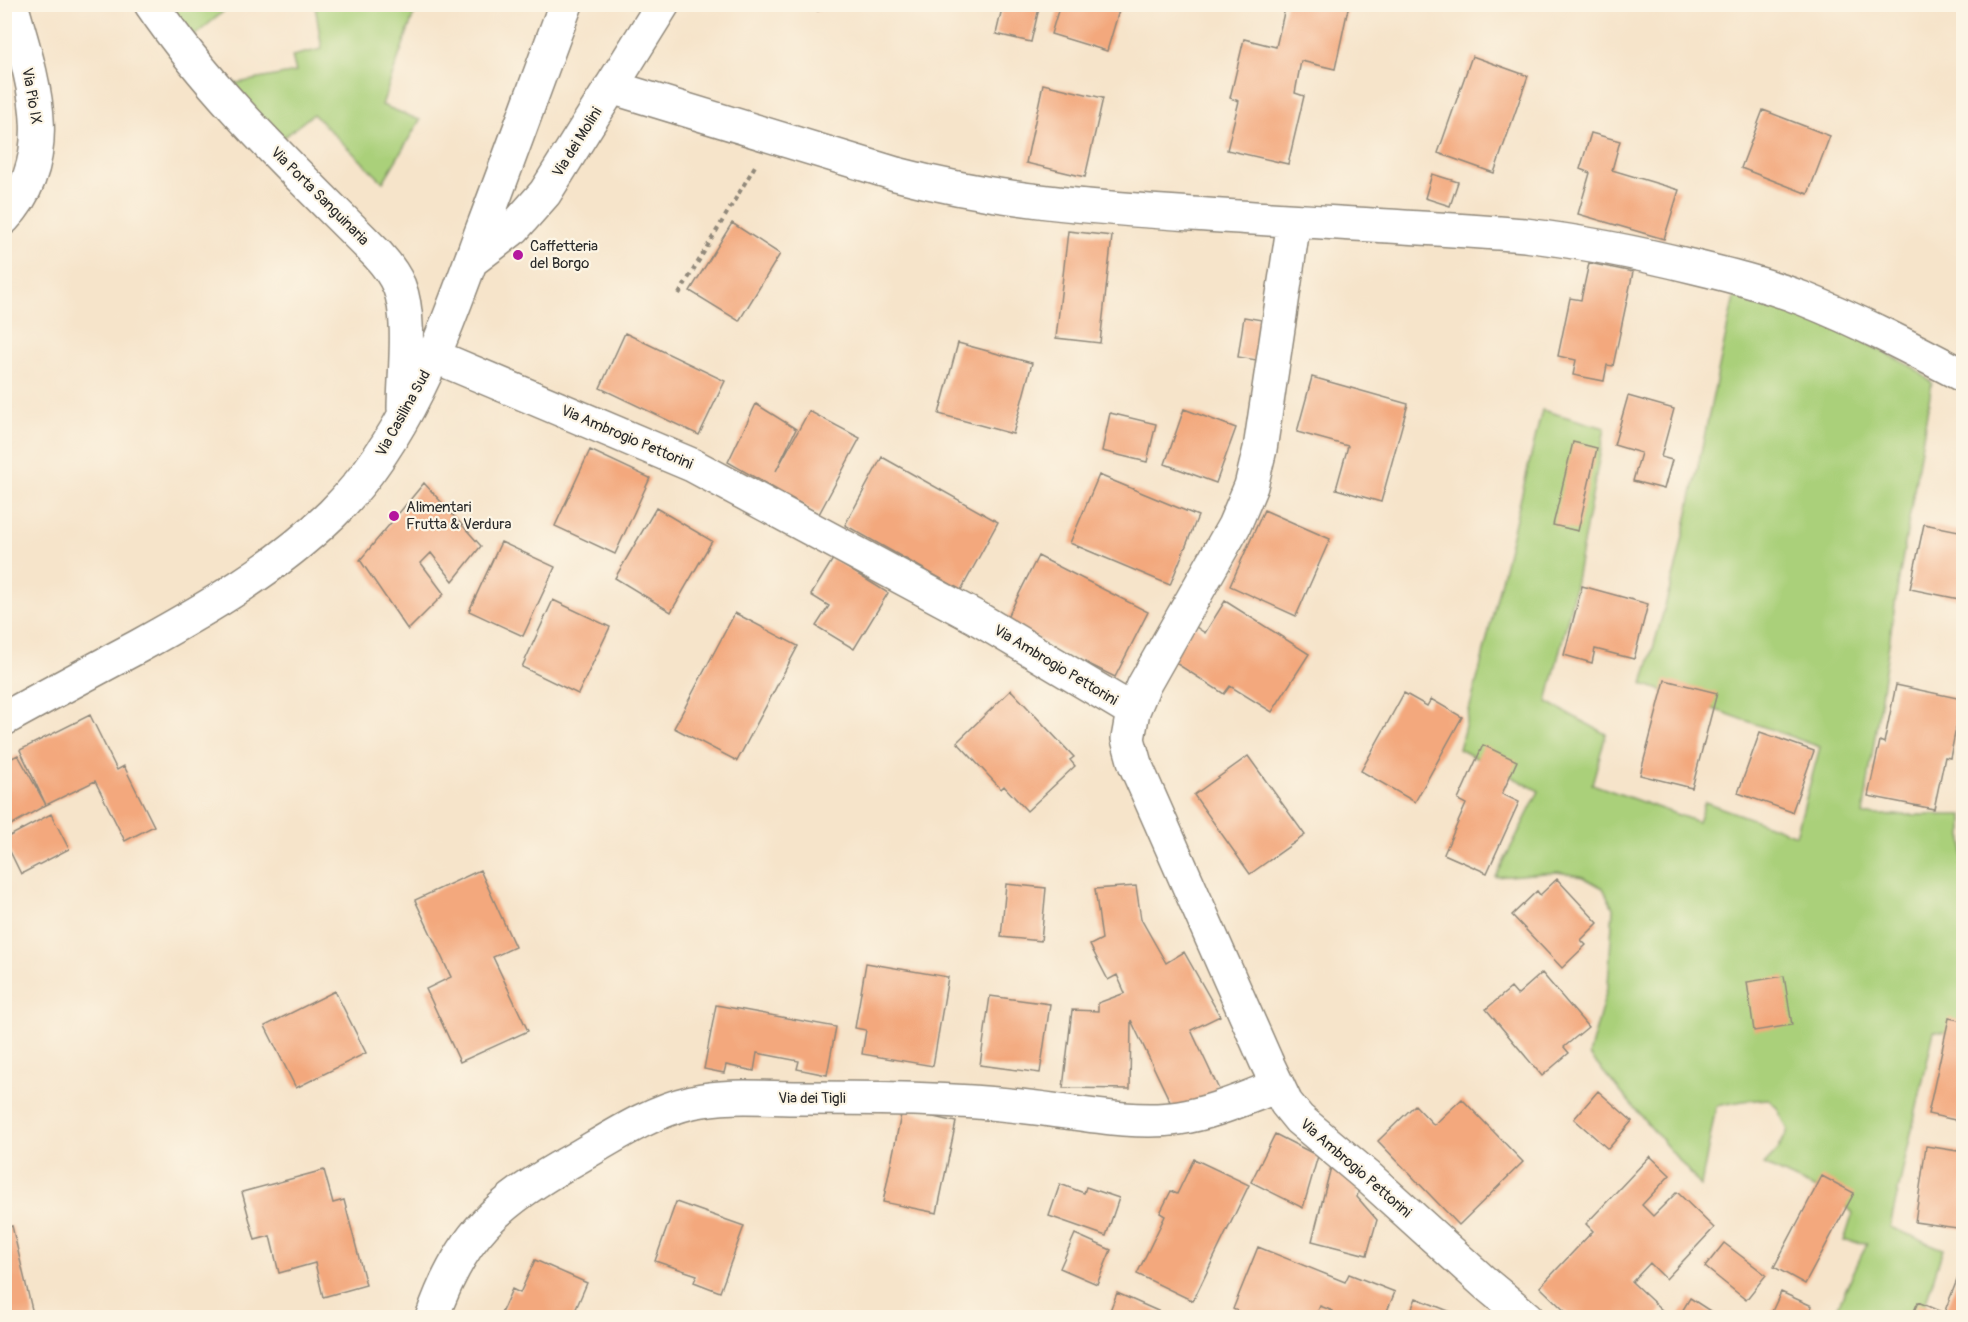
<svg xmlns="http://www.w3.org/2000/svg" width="1968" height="1322" font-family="Pangolin,sans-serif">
  <rect width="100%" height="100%" fill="#fcf5e5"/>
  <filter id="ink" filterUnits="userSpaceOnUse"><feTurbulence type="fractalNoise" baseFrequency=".0167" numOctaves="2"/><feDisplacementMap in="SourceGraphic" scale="12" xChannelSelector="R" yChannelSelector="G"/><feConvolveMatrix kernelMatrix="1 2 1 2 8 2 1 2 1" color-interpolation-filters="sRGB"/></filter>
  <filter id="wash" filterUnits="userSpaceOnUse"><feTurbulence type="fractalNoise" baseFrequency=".008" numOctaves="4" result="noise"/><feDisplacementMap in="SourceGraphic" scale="24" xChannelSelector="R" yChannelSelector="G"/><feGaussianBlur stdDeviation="1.35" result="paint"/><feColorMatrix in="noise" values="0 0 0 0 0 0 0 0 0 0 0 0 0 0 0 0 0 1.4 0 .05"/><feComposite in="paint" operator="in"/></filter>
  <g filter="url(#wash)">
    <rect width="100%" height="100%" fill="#f6e4ca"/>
    <path fill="#aad07a" stroke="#6a7e52" stroke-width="1.5" d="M170 5H231L193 37Z
      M315 5H417L382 105 420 120 383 182 313 114 284 137 271 130 232 84 296 72 292 56 322 49Z
      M1735 292 1821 320 1913 367 1932 383 1897 591 1863 815H1963V1035L1934 1031 1890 1227 1943 1249 1921 1317H1833L1867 1243 1844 1241 1853 1213 1840 1200 1764 1165 1778 1150 1788 1130 1777 1108 1768 1099 1743 1101 1716 1106 1701 1186 1589 1055 1608 985 1613 908 1603 888 1583 877 1558 872 1496 877 1539 791 1459 749 1479 672 1542 410 1605 428 1572 601 1547 702 1606 734 1592 784 1698 822 1705 802 1796 835 1820 747 1643 684 1678 560Z"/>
    <g id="blocks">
      <path fill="#f3a87d" d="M801 4H820L818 11Z
        M1003 4H1040L1031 42 996 34Z
        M1060 4H1121L1107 51 1051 34Z
        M1286 4H1349L1335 69 1301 61 1295 93 1304 96 1288 164 1227 150 1239 101 1230 98 1244 39 1276 47Z
        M1472 56 1528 76 1494 173 1438 153Z
        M1043 84 1103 98 1085 177 1026 163Z
        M1763 110 1830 136 1808 194 1741 168Z
        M1591 133 1620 141 1612 170 1679 190 1664 239 1578 214 1590 173 1580 169Z
        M1432 174 1458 182 1450 206 1425 198Z
        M732 223 780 254 739 321 690 291Z
        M1068 231 1112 236 1100 343 1056 338Z
        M1589 263 1633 272 1613 366 1607 365 1604 381 1573 375 1576 360 1558 356 1570 298 1581 300Z
        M1244 317 1268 321 1262 361 1238 357Z
        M625 333 725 381 699 435 600 388Z
        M958 343 1032 363 1013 434 939 414Z
        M1312 377 1408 404 1381 502 1336 489 1348 446 1297 432Z
        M1628 396 1674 409 1661 457 1672 460 1664 489 1633 481 1641 453 1614 445Z
        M756 404 796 429 776 471 809 411 860 438 819 514 728 462Z
        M1184 409 1236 428 1216 483 1165 464Z
        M1110 413 1156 424 1147 462 1102 451Z
        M1573 442 1597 448 1578 531 1553 525Z
        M590 450 650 478 615 554 555 526Z
        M882 457 998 522 961 590 845 525Z
        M1099 475 1198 516 1170 585 1070 543Z
        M424 483 481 546 453 581 431 553 421 563 444 594 408 630 360 560Z
        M656 508 712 541 671 612 615 578Z
        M1264 510 1330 539 1296 616 1230 586Z
        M1924 524 1964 532V600L1910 589Z
        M501 542 555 567 523 636 469 611Z
        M1038 556 1148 612 1115 677 1005 622Z
        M833 559 888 593 854 649 816 626 829 606 811 595Z
        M1582 586 1648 604 1634 659 1595 649 1592 663 1564 655Z
        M553 600 610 627 578 694 522 667Z
        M1225 601 1309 654 1272 712 1230 686 1224 694 1171 660 1193 625 1205 633Z
        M735 613 798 646 737 761 674 728Z
        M1665 680 1717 693 1692 788 1640 775Z
        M1896 685 1962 699 1950 758 1945 757 1934 809 1868 796 1880 741 1884 743Z
        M1011 690 1074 757 1070 760 1075 766 1027 811 1004 786 1001 789 957 742Z
        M1404 693 1427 706 1431 699 1462 717 1415 802 1361 771Z
        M90 715 117 770 124 766 154 826 125 841 95 781 46 805 20 750Z
        M1760 732 1814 751 1792 812 1738 793Z
        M1483 745 1517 761 1502 794 1519 802 1487 873 1444 854 1466 804 1458 800Z
        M18 755 46 805 4 829V762Z
        M1248 756 1305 835 1250 874 1194 795Z
        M51 814 69 849 21 874 4 839Z
        M480 870 515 947 493 957 528 1031 460 1062 426 989 451 977 415 900Z
        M1557 879 1598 923 1581 940 1586 945 1562 968 1512 915 1537 891 1540 895Z
        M1006 884 1046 888 1041 941 1001 937Z
        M1136 886 1141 919 1166 963 1184 952 1220 1016 1191 1030 1223 1098 1175 1112 1131 1020 1130 1089 1063 1088 1072 1010 1098 1011V1003L1125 993 1117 975 1108 980 1090 945 1102 939 1095 889Z
        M866 963 948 977 933 1066 862 1054 866 1030 855 1028Z
        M1542 973 1588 1027 1564 1047 1569 1053 1542 1076 1486 1009 1511 988 1517 995Z
        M1784 976 1792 1025 1754 1031 1747 982Z
        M335 991 366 1053 296 1088 265 1026Z
        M990 996 1050 1004 1040 1073 980 1065Z
        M716 1005 836 1027 827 1075 797 1069 799 1061 757 1053 754 1071 726 1065 724 1073 704 1069Z
        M1949 1018 1964 1021V1122L1928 1114Z
        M1598 1091 1632 1121 1608 1149 1574 1119Z
        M1462 1099 1523 1162 1459 1225 1378 1141 1415 1105 1434 1125Z
        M902 1110 956 1122 937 1213 883 1202Z
        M1275 1134 1318 1156 1303 1208 1251 1182Z
        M1926 1146 1964 1152V1229L1915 1222Z
        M1650 1156 1670 1175 1642 1205 1653 1216 1677 1192 1714 1228 1666 1279 1650 1263 1632 1282 1662 1310 1656 1318H1572L1540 1287 1593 1231 1586 1224Z
        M1194 1159 1249 1185 1193 1301 1137 1274 1165 1216 1160 1213 1171 1191 1177 1194Z
        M1332 1163 1359 1188 1357 1197 1377 1220 1367 1255 1312 1241Z
        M324 1170 333 1203 344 1200 366 1285 323 1297 315 1263 279 1273 270 1236 255 1240 242 1192Z
        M1822 1176 1854 1193 1805 1284 1774 1267Z
        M1060 1184 1084 1193 1086 1187 1119 1198 1106 1236 1049 1216Z
        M676 1202 744 1226 720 1292 694 1282 697 1275 655 1261Z
        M12 1226 34 1318H4V1228Z
        M1075 1234 1111 1250 1097 1284 1060 1268Z
        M1724 1243 1766 1275 1746 1300 1705 1267Z
        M1258 1247 1345 1282 1349 1274 1395 1292 1384 1318H1331L1333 1311 1320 1306 1315 1318H1277L1271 1315V1318H1252L1233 1309Z
        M535 1260 587 1283 572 1318H499L512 1289 520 1293Z
        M1963 1265 1964 1318H1911L1918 1302 1944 1313Z
        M1781 1292 1812 1306 1807 1318H1769Z
        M1117 1293 1167 1315 1166 1318H1107Z
        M1416 1298 1456 1314 1455 1318H1408Z
        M1690 1298 1721 1318H1678Z"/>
    </g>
  </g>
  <g filter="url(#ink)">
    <use href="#blocks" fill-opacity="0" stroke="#90887a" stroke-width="1.5"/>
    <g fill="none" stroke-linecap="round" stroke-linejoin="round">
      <g stroke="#90887a" stroke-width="36">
        <path id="street" d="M151 4C215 98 299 175 378 255 387 265 394 274 399 286 412 318 404 374 404 409
          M611 87 896 174C1001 202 1100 208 1207 215 1313 222 1419 227 1525 235 1583 242 1639 253 1695 267 1732 276 1768 285 1804 299 1859 321 1911 348 1964 376
          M4 218C62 156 31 75 11 4
          M471 261 514 228 545 193 663 4
          M434 356 692 465 977 618 1133 711 1128 739 1135 764 1266 1061 1286 1103 1299 1119 1368 1177 1486 1284 1527 1318
          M1133 711 1144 685 1234 526 1251 486 1260 449 1294 221
          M4 719C49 694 94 670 139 646 208 608 275 569 332 514 409 437 444 333 481 233 510 157 537 81 566 4
          M432 1318C460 1236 498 1201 573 1160 611 1138 649 1112 692 1102 727 1094 765 1098 800 1098 877 1098 952 1098 1028 1107 1074 1112 1133 1125 1179 1118 1213 1113 1245 1098 1278 1086"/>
      </g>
      <path stroke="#90887a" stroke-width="4" stroke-dasharray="4.5 4.5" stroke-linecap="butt" d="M679 294 755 166"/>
      <use href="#street" stroke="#fff" stroke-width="33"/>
    </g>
  </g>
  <g fill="#b5179e" stroke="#fcf5e5" stroke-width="2">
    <circle cx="518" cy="255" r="6"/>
    <circle cx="394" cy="516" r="6"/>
  </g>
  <g text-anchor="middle" stroke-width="4.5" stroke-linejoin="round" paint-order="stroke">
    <g font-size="15" fill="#2b2b2b" stroke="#fcf5e5">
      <text transform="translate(32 96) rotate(80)" y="5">Via Pio IX</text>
      <text transform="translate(577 142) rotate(-58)" y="5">Via dei Molini</text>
      <text transform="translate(320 196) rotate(45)" y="5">Via Porta Sanguinaria</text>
      <text transform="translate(403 413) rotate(-61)" y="5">Via Casilina Sud</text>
      <text transform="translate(627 437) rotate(23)" y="5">Via Ambrogio Pettorini</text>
      <text transform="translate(1056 665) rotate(31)" y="5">Via Ambrogio Pettorini</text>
      <text x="812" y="1103">Via dei Tigli</text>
      <text transform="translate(1356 1168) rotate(41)" y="5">Via Ambrogio Pettorini</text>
    </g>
    <g font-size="15" fill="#2b2b2b" stroke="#fcf5e5" text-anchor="start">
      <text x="530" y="251">Caffetteria<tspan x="530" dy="17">del Borgo</tspan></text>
      <text x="406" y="512">Alimentari<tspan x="406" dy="17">Frutta &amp; Verdura</tspan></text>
    </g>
  </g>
  <rect width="1968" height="1322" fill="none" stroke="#fcf5e5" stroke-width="24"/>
</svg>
